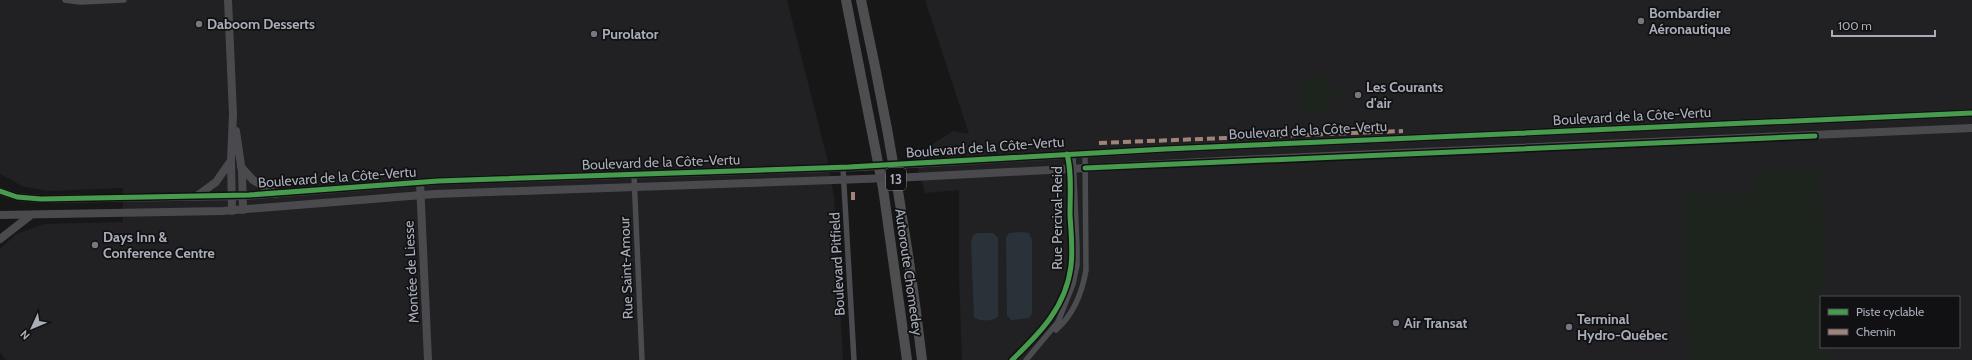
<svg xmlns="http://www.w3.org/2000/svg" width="1972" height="360" font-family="Cabin,sans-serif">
  <rect width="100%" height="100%" fill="#171717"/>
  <path fill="#212123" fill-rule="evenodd" d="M0 0H787L827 158 834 197 843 360H6L0 352V249L16 234 44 224 123 222V188L49 191 24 187 0 174Z
    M925 0H1972V360H962L959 276V190L925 193 914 156 953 131 969 134ZM1821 297H1959V347H1821Z"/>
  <path fill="#1d241e" d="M1321 76 1325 80H1331V91H1344V96L1329 97V110H1338V112L1303 113 1302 77Z
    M1821 171 1826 297H1821V347H1828L1829 360H1688L1683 194H1756L1755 172Z"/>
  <path fill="#2a3239" d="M1023 232 1029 233 1032 240V313L1029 318 1011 320 1007 315 1006 238 1009 233Z
    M977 233H993L998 238V317C993 321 979 322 974 317L971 243 973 235Z"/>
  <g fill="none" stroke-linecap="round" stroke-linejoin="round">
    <path stroke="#4b4c50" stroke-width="5.5" d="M65 0 80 2 124 0
      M843 168 854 360
      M634 175 642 360
      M1056 330C1074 314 1082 294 1086 270L1085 154
      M1026 360 1058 322 1073 284 1077 265V247L1073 154"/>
    <path stroke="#4a4a4e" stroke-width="8" d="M228 0 233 114 231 161 232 211
      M236 131 242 172 243 210
      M912 164 1165 149 1972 113
      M241 167 253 180 276 194
      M914 177 1238 160 1972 128
      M420 182 428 360
      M0 191 17 197 41 199 243 196 438 181 861 167
      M197 196 216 182 230 162
      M0 215 223 211 435 194 863 179
      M0 239 31 215"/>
    <path stroke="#4e4e51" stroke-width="10" d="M846 0 883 188 907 360
      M861 0C887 119 908 239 922 360"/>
    <path stroke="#4a4a4e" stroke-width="8" d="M861 167 912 164
      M863 179 914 177"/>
    <path stroke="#a18479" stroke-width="4" stroke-dasharray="8 4" stroke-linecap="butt" d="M1099 143 1403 131
      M853 200V188"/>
    <g stroke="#111113" stroke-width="8">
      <path id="cycleway" d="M1085 168 1815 136
        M0 191 17 197 41 199 249 195 438 181 849 167 1165 149 1972 113
        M1012 360C1040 333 1066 307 1071 266 1073 249 1071 232 1070 215 1070 195 1072 172 1067 154"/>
    </g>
    <use href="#cycleway" stroke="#469c4c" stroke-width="5"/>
  </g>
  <g fill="#757880" stroke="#111113" stroke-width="1.5">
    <circle cx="1641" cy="21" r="4"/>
    <circle cx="199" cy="24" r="4"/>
    <circle cx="594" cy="34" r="4"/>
    <circle cx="1358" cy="95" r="4"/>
    <circle cx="95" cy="245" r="4"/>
    <circle cx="1396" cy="323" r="4"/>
    <circle cx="1569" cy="327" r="4"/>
  </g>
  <g text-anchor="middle" stroke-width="3.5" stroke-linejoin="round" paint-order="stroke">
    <rect fill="#111113" stroke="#7b7e86" stroke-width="1" x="886" y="168" width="20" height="22" rx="3"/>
    <g font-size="13" font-weight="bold" fill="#a8adb8">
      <text x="896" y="184">13</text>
    </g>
    <g font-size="14" font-weight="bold" fill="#a8adb8" stroke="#111113" text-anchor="start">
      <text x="1649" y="18">Bombardier<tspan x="1649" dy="16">Aéronautique</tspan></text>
      <text x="207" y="29">Daboom Desserts</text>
      <text x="602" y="39">Purolator</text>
      <text x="1366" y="92">Les Courants<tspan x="1366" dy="16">d'air</tspan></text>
      <text x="103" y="242">Days Inn &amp;<tspan x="103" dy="16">Conference Centre</tspan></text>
      <text x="1577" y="324">Terminal<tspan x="1577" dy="16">Hydro-Québec</tspan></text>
      <text x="1404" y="328">Air Transat</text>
    </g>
    <g font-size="14" fill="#a8adb8" stroke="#111113">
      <text transform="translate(1632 116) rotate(-3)" y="5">Boulevard de la Côte-Vertu</text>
      <text transform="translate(1308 130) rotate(-3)" y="5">Boulevard de la Côte-Vertu</text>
      <text transform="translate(985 147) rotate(-4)" y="5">Boulevard de la Côte-Vertu</text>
      <text transform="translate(661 162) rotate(-2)" y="5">Boulevard de la Côte-Vertu</text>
      <text transform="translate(337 177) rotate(-4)" y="5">Boulevard de la Côte-Vertu</text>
      <text transform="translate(1057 218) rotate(-90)" y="5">Rue Percival-Reid</text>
      <text transform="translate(837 264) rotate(-93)" y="5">Boulevard Pitfield</text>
      <text transform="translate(626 268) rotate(-92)" y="5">Rue Saint-Amour</text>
      <text transform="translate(411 272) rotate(-93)" y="5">Montée de Liesse</text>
      <text transform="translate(909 272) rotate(82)" y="5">Autoroute Chomedey</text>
    </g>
  </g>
  <rect x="1820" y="296" width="140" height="52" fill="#111113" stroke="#4d4f55"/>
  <rect x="1828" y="309" width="20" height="6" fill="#469c4c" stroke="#4d4f55"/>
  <text x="1856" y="316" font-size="12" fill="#a8adb8">Piste cyclable</text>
  <rect x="1828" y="329" width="20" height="6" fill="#a18479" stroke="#4d4f55"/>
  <text x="1856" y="336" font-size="12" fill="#a8adb8">Chemin</text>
  <g transform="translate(32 328) rotate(226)" stroke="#111113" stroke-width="3" paint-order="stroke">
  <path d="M0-3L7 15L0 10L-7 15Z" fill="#a8adb8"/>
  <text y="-6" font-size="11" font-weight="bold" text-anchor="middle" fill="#a8adb8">N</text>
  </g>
  <path d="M1832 30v6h103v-6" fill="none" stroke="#a8adb8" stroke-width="2"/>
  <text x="1838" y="30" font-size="12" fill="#a8adb8" stroke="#111113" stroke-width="3" paint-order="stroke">100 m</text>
</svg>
